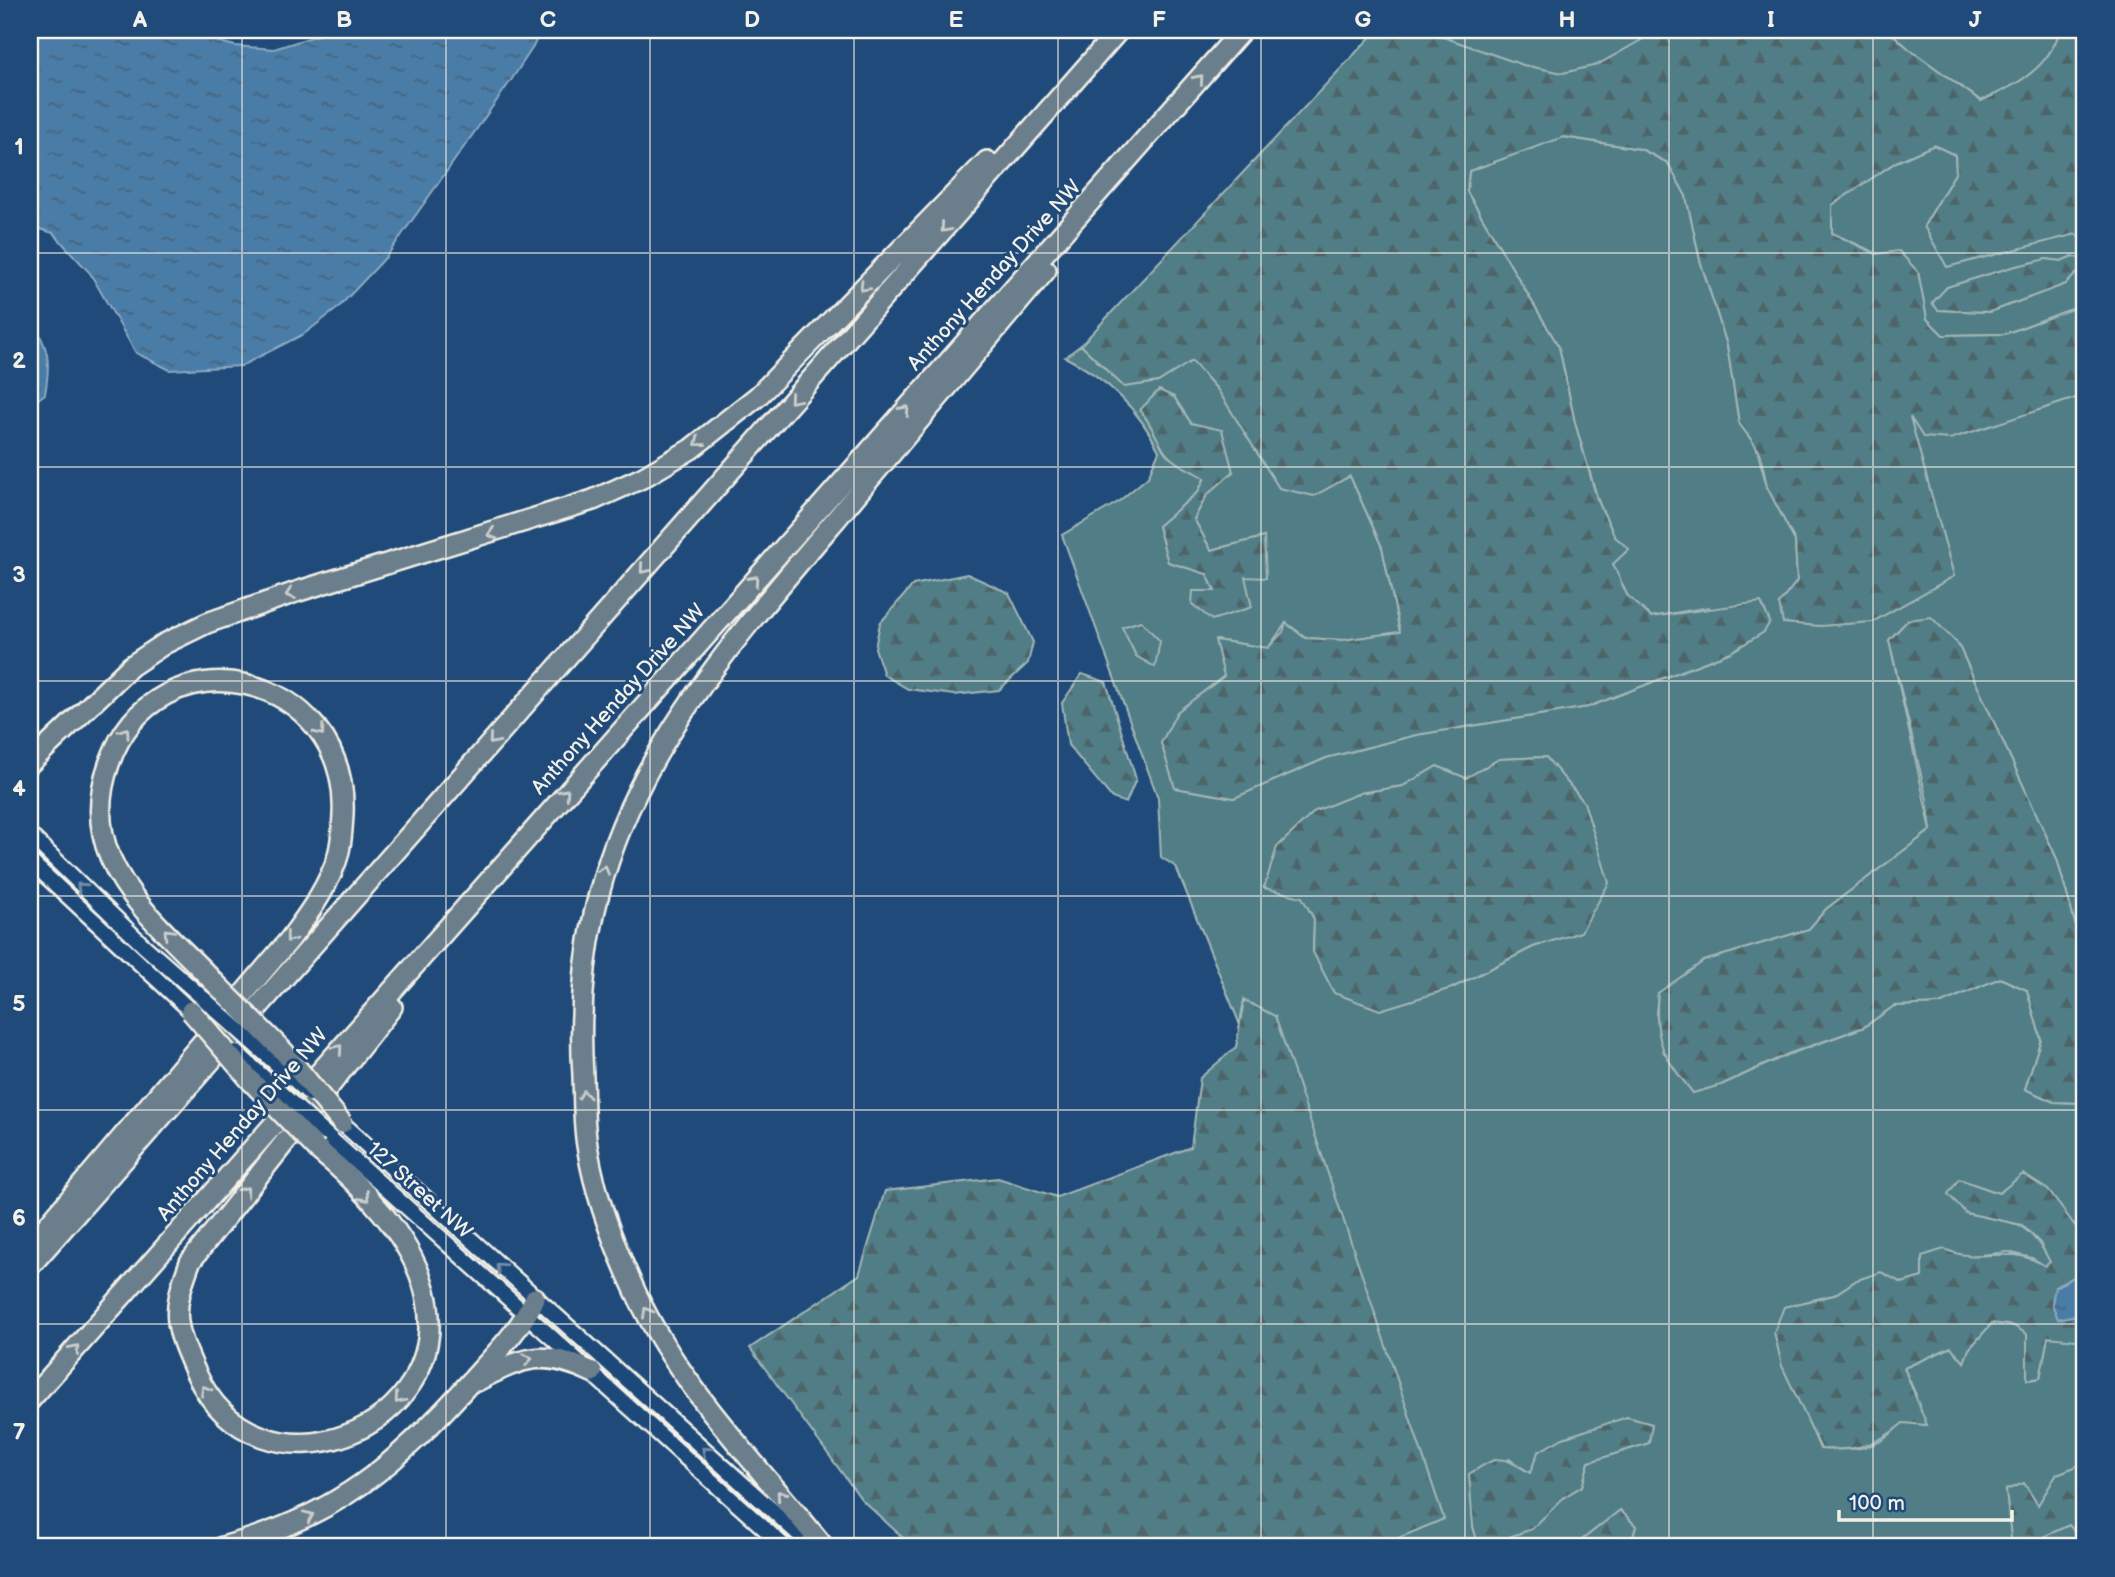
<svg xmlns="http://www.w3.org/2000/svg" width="2115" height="1577" font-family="'Balsamiq Sans',sans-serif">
  <defs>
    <pattern id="forest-firs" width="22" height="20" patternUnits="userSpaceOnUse" patternTransform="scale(1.75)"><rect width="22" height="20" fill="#517d86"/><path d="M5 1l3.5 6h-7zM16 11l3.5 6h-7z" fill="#4d6569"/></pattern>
    <pattern id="water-ripples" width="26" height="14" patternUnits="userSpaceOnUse" patternTransform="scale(1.75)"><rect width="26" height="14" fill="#4a7ba7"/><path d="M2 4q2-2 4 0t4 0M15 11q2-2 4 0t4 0" fill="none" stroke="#4a647b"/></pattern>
  </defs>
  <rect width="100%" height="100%" fill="#1f4a7a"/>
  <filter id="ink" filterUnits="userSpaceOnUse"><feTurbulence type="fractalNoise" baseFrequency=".0143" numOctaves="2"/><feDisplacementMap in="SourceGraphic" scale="14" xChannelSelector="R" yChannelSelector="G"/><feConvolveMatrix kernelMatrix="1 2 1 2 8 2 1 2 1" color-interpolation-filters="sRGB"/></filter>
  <g filter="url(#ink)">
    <path fill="#517d86" stroke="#a2b7b7" stroke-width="2" fill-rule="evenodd" d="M1423 30H1659C1632 47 1596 74 1562 73 1515 70 1466 45 1423 30Z
      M1888 30H2060C2049 70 2015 86 1981 101L1909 49Z
      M1563 137 1641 149 1668 163 1686 196 1700 260 1727 345 1739 423 1756 446 1767 487 1795 541 1797 581 1779 604 1872 622 1954 576 1908 414 2041 408 2085 395V959L2057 859 1958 644 1931 618 1908 620 1889 640 1931 830 1826 909 1809 929 1768 942 1658 993 1656 1013 1664 1053 1721 1085 1787 1055 1864 1027 1894 1006 1939 1004 2000 978 2027 990 2041 1039 2025 1089 2054 1102 2085 1103V1239L2066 1215 1999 1194 1966 1213C2013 1223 2025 1217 2051 1262L2045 1266 2032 1258 2008 1252 1962 1257 1923 1277 1902 1283 1857 1280 1834 1295 1784 1307 1803 1409 1820 1449C1873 1452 1894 1444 1916 1395L1904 1368 1952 1347 1964 1362 1969 1349 1992 1323 2014 1326 2027 1334V1380L2040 1378 2048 1336 2085 1341 2081 1396 2085 1408V1463L2057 1474 2038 1506 2006 1490 2012 1547H1630L1636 1526 1620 1510 1573 1547H1509V1537L1532 1529 1564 1497 1582 1486 1589 1462 1649 1443 1530 1473 1509 1459 1473 1526 1479 1547H1377L1443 1519 1244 1000 1240 1025 1176 867 1161 857 1158 798 1062 535 1118 502 1148 477 1159 451C1139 409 1106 378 1065 357L1081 345 1124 387 1158 382 1191 360 1218 390 1245 432 1314 495 1350 476 1382 547 1400 632 1343 640 1307 638 1286 623 1268 648 1216 640 1225 676 1210 689 1176 788 1234 798 1326 758 1416 735 1588 707 1731 652 1709 607 1651 617 1627 595 1612 564 1628 549 1615 537 1599 503 1575 423 1559 347 1467 192 1469 171ZM1174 397 1191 423 1233 472 1207 495 1194 519 1211 550 1264 537 1245 577 1193 604 1215 592 1207 574 1168 562 1158 526 1198 492 1205 477C1177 464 1166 456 1154 427ZM1546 757 1580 932 1533 947 1452 988 1313 952 1314 919 1302 896 1264 887 1360 793 1403 786 1437 766 1466 778 1500 759Z
      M1934 145 1955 155 1956 172 1924 226 1947 266 2076 234 2085 243V304L2005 334 1943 335 1927 319 1918 272 1832 233V205L1896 162ZM2073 256 2066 284 1990 312 1938 310 1933 302 2046 259 2061 261Z
      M2069 1525 2085 1543V1547H2049L2044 1536Z"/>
    <path fill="url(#forest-firs)" stroke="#a2b7b7" stroke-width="2" d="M1377 30H1423L1523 65 1563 73 1597 65 1659 30H1888L1909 49 1981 101C2015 86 2049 69 2060 30H2085V243L2076 234 1947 267 1924 226 1956 172 1955 155 1934 145 1896 162 1832 205V233L1876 254 1899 251 1918 272 1927 319 1943 335 2005 334 2085 304V395L1950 439 1923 437 1910 417 1954 576 1872 622 1820 626 1783 623 1779 604 1797 581 1795 541 1767 487 1760 452 1739 423 1727 345 1700 260 1686 196 1668 163 1641 149 1564 137 1469 171 1467 192 1559 347 1575 423 1597 499 1615 537 1629 549 1613 564 1627 595 1651 617 1761 602 1770 622 1764 632 1731 652 1588 707 1416 735 1326 758 1234 798 1175 788 1161 743 1177 712 1224 676 1215 640 1268 648 1283 632 1286 623 1305 638 1343 640 1400 632 1382 547 1350 476 1314 496 1279 488 1218 390 1192 361 1158 382 1124 387 1081 345Z
      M2073 256 2083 260 2085 265 2066 284 1990 312 1938 310 1932 303 1947 287 2012 267 2046 259 2061 261Z
      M1159 390 1174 397 1191 423 1222 430 1233 472 1207 495 1194 519 1211 550 1264 537 1266 578 1245 577 1252 607 1212 620 1192 604 1193 591H1215L1207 574 1168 562 1158 526 1198 492 1205 478C1191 470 1171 463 1163 449 1155 435 1150 422 1140 410Z
      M967 574 1009 593 1033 642 1028 663 999 690 954 695 908 689 884 675 875 648 880 623 913 585Z
      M1931 617 1958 644 2057 859 2085 959V1103L2054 1102 2025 1089 2041 1039 2027 990 2000 978 1939 1004 1894 1006 1864 1027 1788 1054 1721 1085 1693 1093C1664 1057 1653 1041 1658 993L1704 961 1809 929 1826 909 1931 830 1927 800 1889 640 1908 620Z
      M1141 621 1160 641 1155 667 1136 656 1122 627Z
      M1082 674 1106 682 1136 779 1126 803 1112 798 1068 745 1062 703Z
      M1546 757 1584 802 1609 883 1581 932 1533 947 1452 988 1380 1010 1334 993 1313 952 1314 919 1302 897 1264 888 1277 847 1315 811 1360 793 1403 786 1437 766 1466 778 1499 759Z
      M1244 1000 1275 1016 1444 1519 1377 1547H913L862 1500 750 1348 859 1275 885 1191 998 1178 1057 1197 1191 1147 1200 1078 1236 1047Z
      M2023 1174 2048 1190 2085 1239V1271L2081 1272 2073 1316 2085 1313V1341L2048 1337 2040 1378 2027 1380V1334L2014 1326 1992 1323 1969 1349 1964 1362 1951 1347 1904 1368 1927 1425 1903 1423C1877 1446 1854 1451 1821 1449L1782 1366 1774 1332 1784 1307 1834 1295 1857 1280 1881 1272 1902 1283 1922 1277V1256L1944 1249C1982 1266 2007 1242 2045 1266L2050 1262 2040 1243 2022 1225 1966 1213 1948 1194 1959 1179 1999 1193Z
      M1627 1417 1652 1424 1649 1443 1589 1462 1582 1486 1564 1497 1532 1529 1509 1537V1547H1479L1473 1526 1469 1474C1498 1456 1500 1454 1530 1473L1538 1452 1563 1438Z
      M2085 1463V1543L2069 1525 2045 1536 2049 1547H2012L2006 1490 2024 1483 2038 1505 2057 1474Z
      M1620 1510 1636 1526 1630 1547H1573Z"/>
    <path fill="url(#water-ripples)" stroke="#8eaac1" stroke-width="2" d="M30 30H203L209 39 235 46 274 49 334 30H541L533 47 512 79 386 257 338 308 304 334 241 366 170 370 136 353 90 273 53 233 30 226Z
      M30 318C49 347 51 360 45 394L30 405Z
      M2085 1271V1313L2058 1319 2052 1304 2055 1287Z"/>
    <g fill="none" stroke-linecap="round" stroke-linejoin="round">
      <g stroke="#f4f1e8" stroke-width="19">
        <path id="secondary" d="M30 835 144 946 204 999
          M30 861 191 1011
          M342 1123 813 1547
          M323 1132 785 1547"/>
      </g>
      <g stroke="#f4f1e8" stroke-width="24">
        <path id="motorway" d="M30 763 131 666 164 644 207 623 299 591 593 500 642 478 691 449 758 396 987 161
          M317 1149C360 1184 411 1236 425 1291 460 1429 258 1509 196 1373 174 1324 171 1313 190 1262L392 1007
          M30 1246 290 939C307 916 323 894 334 867 341 851 342 832 343 815 350 671 156 628 109 764 98 795 97 826 110 857 130 905 179 945 214 982
          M30 1266 1119 30
          M477 1381C524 1357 542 1349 592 1372
          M30 1400 1242 30
          M222 1547C335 1518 398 1464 474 1378 496 1353 521 1329 535 1298
          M824 1547C759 1466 681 1389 636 1293 616 1250 596 1199 588 1151 583 1127 584 1100 583 1076 567 831 688 693 837 518 906 435 976 353 1046 270"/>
      </g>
      <use href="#secondary" stroke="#1f4a7a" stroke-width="14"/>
      <use href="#motorway" stroke="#6b7e8b" stroke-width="19"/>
      <g stroke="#f4f1e8" stroke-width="19" stroke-linecap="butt">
        <path id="secondary-bridge" d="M204 999 310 1094
          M236 1052 323 1132"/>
      </g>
      <g stroke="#f4f1e8" stroke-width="24" stroke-linecap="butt">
        <path id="motorway-bridge" d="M214 982 284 1052 342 1123
          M191 1011 252 1082 317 1149"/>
      </g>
      <use href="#secondary-bridge" stroke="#1f4a7a" stroke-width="14"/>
      <use href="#motorway-bridge" stroke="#6b7e8b" stroke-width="19"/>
    </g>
    <defs><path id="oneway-chevron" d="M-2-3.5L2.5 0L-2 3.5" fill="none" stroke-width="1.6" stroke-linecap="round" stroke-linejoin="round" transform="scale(1.75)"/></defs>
    <g stroke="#cbcecc">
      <use href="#oneway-chevron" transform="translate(1199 79) rotate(-49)"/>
      <use href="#oneway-chevron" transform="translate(945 228) rotate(131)"/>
      <use href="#oneway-chevron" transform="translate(864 287) rotate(134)"/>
      <use href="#oneway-chevron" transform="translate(794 399) rotate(131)"/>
      <use href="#oneway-chevron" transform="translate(905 410) rotate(-48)"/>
      <use href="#oneway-chevron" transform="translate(699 442) rotate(142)"/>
      <use href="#oneway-chevron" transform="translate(492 534) rotate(163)"/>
      <use href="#oneway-chevron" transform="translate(644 569) rotate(131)"/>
      <use href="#oneway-chevron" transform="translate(754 580) rotate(-48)"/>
      <use href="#oneway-chevron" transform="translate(290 594) rotate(161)"/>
      <use href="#oneway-chevron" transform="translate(320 731) rotate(53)"/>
      <use href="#oneway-chevron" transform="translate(125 732) rotate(-55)"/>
      <use href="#oneway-chevron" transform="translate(493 740) rotate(131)"/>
      <use href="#oneway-chevron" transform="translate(565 793) rotate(-48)"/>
      <use href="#oneway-chevron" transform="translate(604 870) rotate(-73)"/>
      <use href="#oneway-chevron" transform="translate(168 933) rotate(-133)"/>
      <use href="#oneway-chevron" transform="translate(290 938) rotate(128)"/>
      <use href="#oneway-chevron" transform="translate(338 1049) rotate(-49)"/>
      <use href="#oneway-chevron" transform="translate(584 1095) rotate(-94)"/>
      <use href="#oneway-chevron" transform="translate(245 1191) rotate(-52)"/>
      <use href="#oneway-chevron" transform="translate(365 1197) rotate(48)"/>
      <use href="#oneway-chevron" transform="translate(647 1312) rotate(-120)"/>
      <use href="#oneway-chevron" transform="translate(75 1349) rotate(-49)"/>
      <use href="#oneway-chevron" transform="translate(528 1359) rotate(-11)"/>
      <use href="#oneway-chevron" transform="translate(205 1390) rotate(-121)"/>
      <use href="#oneway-chevron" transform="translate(399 1399) rotate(130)"/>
      <use href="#oneway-chevron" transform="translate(781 1495) rotate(-132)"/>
      <use href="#oneway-chevron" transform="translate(309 1516) rotate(-24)"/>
    </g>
    <g stroke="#748da6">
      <use href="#oneway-chevron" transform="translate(81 887) rotate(-137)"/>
      <use href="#oneway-chevron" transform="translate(500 1267) rotate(-138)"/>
      <use href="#oneway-chevron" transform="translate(706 1451) rotate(-138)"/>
    </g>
  </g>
  <path fill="none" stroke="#f4f1e8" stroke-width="2" stroke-opacity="0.55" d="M242 30V1547M446 30V1547M650 30V1547M854 30V1547M1058 30V1547M1261 30V1547M1465 30V1547M1669 30V1547M1873 30V1547M30 253H2085M30 467H2085M30 681H2085M30 896H2085M30 1110H2085M30 1324H2085"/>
  <g text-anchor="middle" stroke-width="6" stroke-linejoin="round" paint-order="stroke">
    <g font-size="21" fill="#f4f1e8" stroke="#1f4a7a">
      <text transform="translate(994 275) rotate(-48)" y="7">Anthony Henday Drive NW</text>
      <text transform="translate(618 699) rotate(-48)" y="7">Anthony Henday Drive NW</text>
      <text transform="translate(242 1124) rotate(-49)" y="7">Anthony Henday Drive NW</text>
      <text transform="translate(420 1190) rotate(42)" y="7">127 Street NW</text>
    </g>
  </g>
  <rect width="2115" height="1577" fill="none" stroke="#1f4a7a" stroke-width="77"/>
  <path d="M1839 1510v10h173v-10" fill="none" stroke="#f4f1e8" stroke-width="3.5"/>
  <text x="1849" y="1510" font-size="21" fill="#f4f1e8" stroke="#1f4a7a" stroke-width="5" paint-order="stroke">100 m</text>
  <rect x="38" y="38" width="2038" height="1500" fill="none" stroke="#f4f1e8" stroke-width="2.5"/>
  <g font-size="23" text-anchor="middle" font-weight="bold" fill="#f4f1e8">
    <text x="140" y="27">A</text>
    <text x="344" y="27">B</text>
    <text x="548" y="27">C</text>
    <text x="752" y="27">D</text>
    <text x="956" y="27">E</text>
    <text x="1159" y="27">F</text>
    <text x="1363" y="27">G</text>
    <text x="1567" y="27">H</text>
    <text x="1771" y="27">I</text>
    <text x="1975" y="27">J</text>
    <text x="19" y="154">1</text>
    <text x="19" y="368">2</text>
    <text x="19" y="582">3</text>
    <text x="19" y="796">4</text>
    <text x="19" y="1011">5</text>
    <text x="19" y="1225">6</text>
    <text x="19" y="1439">7</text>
  </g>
</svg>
